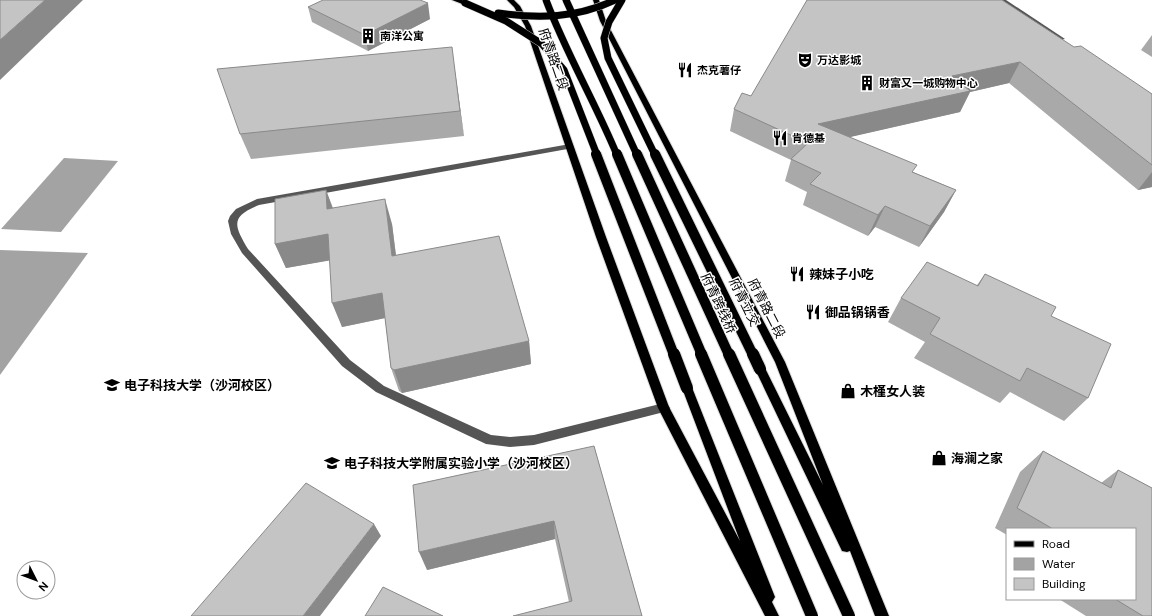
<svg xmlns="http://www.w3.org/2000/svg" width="1152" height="616" viewBox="0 0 1152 616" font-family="'DM Sans','Noto Sans SC',sans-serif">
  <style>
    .water { fill: #a3a3a3 }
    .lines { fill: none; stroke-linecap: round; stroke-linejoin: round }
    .major-casing { stroke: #dbdbdb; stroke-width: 2 }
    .minor { fill: #555; fill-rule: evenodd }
    .major { fill: #000; fill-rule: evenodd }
    .major-bridge-far2-casing { stroke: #dbdbdb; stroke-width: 8; stroke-linecap: butt }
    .major-bridge-far1-casing { stroke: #dbdbdb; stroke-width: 12; stroke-linecap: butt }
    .major-bridge-casing { stroke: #dbdbdb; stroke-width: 14; stroke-linecap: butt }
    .major-bridge-far2 { stroke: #000; stroke-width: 7 }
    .major-bridge-far1 { stroke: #000; stroke-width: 10 }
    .major-bridge { stroke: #000; stroke-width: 12 }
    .wall { fill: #a9a9a9 }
    .shaded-wall { fill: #898989 }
    .building { fill: #c4c4c4; stroke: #898989 }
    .labels { text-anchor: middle; stroke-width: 3; stroke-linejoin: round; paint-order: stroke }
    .far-poi-label { font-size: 11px; font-weight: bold; fill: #000; stroke: #fff; text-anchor: start }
    .street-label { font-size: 13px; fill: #000; stroke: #fff }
    .poi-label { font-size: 13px; font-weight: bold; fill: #000; stroke: #fff; text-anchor: start }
  </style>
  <rect width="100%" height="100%" fill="#fff"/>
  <g class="water">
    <path d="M64,158L118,161L61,232L1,229Z"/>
    <path d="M0,250L88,253L0,375Z"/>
  </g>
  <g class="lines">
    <g class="major-casing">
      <g id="major">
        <path d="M452,0H462L468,3L465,5Z"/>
        <path d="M507,0H514L520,6L531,26L606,237L669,407L740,541L682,388L683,385L687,383L691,385L775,597L772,602L779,616H765L658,408L596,237L525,26L514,7Z"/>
        <path d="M593,0H599L606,21L785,362L889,616H875L850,551L847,552L842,551L755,369L756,366L760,365L764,366L823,485L775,362L600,21Z"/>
      </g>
    </g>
    <g class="minor">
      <path d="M999,0H1006L1065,39L1060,40Z"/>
      <path d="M570,144H573V148L259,205C230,217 234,225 248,249L350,360L384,386L491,435L510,437L534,435L664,403L668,405L670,408L668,411L534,445L510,447L486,444L376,392L342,366L242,253L231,234L228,221L230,216L236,209L257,199Z"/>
    </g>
    <use href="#major" class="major"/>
    <g class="major-bridge-far2-casing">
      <g id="major-bridge-far2">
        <path d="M546,0C566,53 595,102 617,155"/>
        <path d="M566,0L637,155"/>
        <path d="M622,0L609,22L604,38L608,58L655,155"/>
        <path d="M465,3L506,21L542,44L564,70L597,155"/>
        <path d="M498,13C539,19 577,18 615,0"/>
      </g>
    </g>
    <g class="major-bridge-far1-casing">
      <g id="major-bridge-far1">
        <path d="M596,154L674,355"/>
        <path d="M617,154L702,355"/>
        <path d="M637,154L729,355"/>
        <path d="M655,154L753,355"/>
      </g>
    </g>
    <g class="major-bridge-casing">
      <g id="major-bridge">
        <path d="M674,354L687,388"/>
        <path d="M701,354L812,616"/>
        <path d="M729,354L849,616"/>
        <path d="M753,354L760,369"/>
      </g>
    </g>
    <use href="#major-bridge-far2" class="major-bridge-far2"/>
    <use href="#major-bridge-far1" class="major-bridge-far1"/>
    <use href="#major-bridge" class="major-bridge"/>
  </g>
  <g class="wall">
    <path d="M308,7L430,19L368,51L312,22Z"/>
    <path d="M1152,35V57L1141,50Z"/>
    <path d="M1074,47L1152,94V187L1138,190L1009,83L970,92L960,112L849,137L913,172L956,190L944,212L919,247L875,227L868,236L803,205L807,192L785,181L791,160L730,131L734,109L751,96Z"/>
    <path d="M455,71L464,136L251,159L240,134Z"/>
    <path d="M326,190L333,208L392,224L396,255L529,341L531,364L402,393L399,391L391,368L385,318L342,327L330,260L286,268L275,244Z"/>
    <path d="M985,274L1051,316L1088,398L1064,421L1010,392L1000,403L914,358L925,342L888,322L901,298L977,285Z"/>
    <path d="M594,446L642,616L569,602L555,539L427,570Z"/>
    <path d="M1043,451L1101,483L1118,470L1152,488V616H1086L1059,599H1135V529H1007V535L995,528L1020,472Z"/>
  </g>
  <g class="shaded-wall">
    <path d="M45,0H83L0,80V40Z"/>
    <path d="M428,3L430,19L368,51L365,35Z"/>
    <path d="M452,47L455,71L464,136L460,111Z"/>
    <path d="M1020,62L1009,83L970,92L960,112L811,146L818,124L952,76Z"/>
    <path d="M1152,172V187L1138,190Z"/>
    <path d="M326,190L335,215L327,209Z"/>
    <path d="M956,190L944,212L919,247L930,226Z"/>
    <path d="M385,199L392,224L399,281L392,256Z"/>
    <path d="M885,206L875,227L868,236L878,215Z"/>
    <path d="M328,234L338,259L286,268L275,244Z"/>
    <path d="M382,293L390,317L342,327L332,303Z"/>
    <path d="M529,341L531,364L402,393L394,370Z"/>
    <path d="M554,521L555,539L427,570L419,552Z"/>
    <path d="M374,524L381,536L320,616H303Z"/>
  </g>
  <g class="building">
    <path d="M0,0H45L0,40Z"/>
    <path d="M323,0H420L428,3L365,35L308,7Z"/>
    <path d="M807,0H1002L1074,47L1081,46L1152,94V165L1020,62L952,76L970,91L818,124L917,165L912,172L956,190L930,226L885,206L878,215L810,184L821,173L791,159L808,143L734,109L742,93L751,96Z"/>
    <path d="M452,47L460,111L240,134L217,69Z"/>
    <path d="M326,190L327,209L385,199L392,256L499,236L529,341L394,370L391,368L382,293L332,303L328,234L275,244V199Z"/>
    <path d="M927,262L978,286L985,274L1056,307L1051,316L1111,344L1088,398L1027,368L1020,381L930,334L940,318L901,298Z"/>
    <path d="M594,446L642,616H513L572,601L554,521L419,552L413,485Z"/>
    <path d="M1043,451L1111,488L1118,470L1152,488V616H1143L1115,599H1135V529H1053L1017,508Z"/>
    <path d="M306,483L374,524L303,616H191Z"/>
    <path d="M383,587L443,616H365Z"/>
  </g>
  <defs>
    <g id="building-bare" transform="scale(1.2)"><path d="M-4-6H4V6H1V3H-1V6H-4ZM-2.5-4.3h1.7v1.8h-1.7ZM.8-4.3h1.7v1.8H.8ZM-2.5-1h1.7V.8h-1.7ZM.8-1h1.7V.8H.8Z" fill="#000" stroke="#fff" stroke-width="2.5" paint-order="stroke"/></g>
    <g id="theatre-bare" transform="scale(1.2)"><path d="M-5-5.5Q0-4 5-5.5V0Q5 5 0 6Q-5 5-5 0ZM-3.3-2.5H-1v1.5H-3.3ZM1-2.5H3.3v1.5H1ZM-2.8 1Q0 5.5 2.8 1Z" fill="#000" stroke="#fff" stroke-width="2.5" paint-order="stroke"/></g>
    <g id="restaurant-bare" transform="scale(1.2)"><path d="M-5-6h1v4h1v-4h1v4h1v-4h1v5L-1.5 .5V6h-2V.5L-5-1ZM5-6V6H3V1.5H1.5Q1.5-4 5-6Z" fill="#000" stroke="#fff" stroke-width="2.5" paint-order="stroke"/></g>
    <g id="university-bare" transform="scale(1.2)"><path d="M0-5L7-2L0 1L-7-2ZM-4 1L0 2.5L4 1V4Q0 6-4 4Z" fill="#000" stroke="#fff" stroke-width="2.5" paint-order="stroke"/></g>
    <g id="shop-bare" transform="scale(1.2)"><path d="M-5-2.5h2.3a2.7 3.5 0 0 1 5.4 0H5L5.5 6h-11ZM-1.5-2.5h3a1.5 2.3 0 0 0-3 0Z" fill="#000" stroke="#fff" stroke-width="2.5" paint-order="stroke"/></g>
    <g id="school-bare" transform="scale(1.2)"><path d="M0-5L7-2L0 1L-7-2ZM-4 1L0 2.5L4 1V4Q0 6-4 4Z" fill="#000" stroke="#fff" stroke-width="2.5" paint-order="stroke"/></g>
  </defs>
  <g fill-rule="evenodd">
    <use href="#building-bare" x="368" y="36"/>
    <use href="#theatre-bare" x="805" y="60"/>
    <use href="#restaurant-bare" x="685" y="70"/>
    <use href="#building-bare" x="867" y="83"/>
    <use href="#restaurant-bare" x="780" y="138"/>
    <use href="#restaurant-bare" x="797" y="274"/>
    <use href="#restaurant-bare" x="813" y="312"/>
    <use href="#university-bare" x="112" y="385"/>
    <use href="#shop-bare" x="848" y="391"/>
    <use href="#shop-bare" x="939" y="458"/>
    <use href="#school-bare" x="332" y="463"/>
  </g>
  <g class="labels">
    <g class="far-poi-label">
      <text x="380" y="40">南洋公寓</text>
      <text x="817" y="64">万达影城</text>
      <text x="697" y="74">杰克薯仔</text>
      <text x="879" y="87">财富又一城购物中心</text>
      <text x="792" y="142">肯德基</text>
    </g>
    <g class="street-label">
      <text transform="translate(554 59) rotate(71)" y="5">府青路二段</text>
      <text transform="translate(745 302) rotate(64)" y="5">府青立交</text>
      <text transform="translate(719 303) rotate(65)" y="5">府青跨线桥</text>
      <text transform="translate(767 308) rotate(63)" y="5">府青路二段</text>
    </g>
    <g class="poi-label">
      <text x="809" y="279">辣妹子小吃</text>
      <text x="825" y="317">御品锅锅香</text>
      <text x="124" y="390">电子科技大学（沙河校区）</text>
      <text x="860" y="396">木槿女人装</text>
      <text x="951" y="463">海澜之家</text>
      <text x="344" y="468">电子科技大学附属实验小学（沙河校区）</text>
    </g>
  </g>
  <rect x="1006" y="528" width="130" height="72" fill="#ffffff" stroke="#999999"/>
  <rect x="1014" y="541" width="20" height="6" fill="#000000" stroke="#999999"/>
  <text x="1042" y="548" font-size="12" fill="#000000">Road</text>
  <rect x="1014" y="558" width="20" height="12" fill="#a3a3a3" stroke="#999999"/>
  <text x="1042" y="568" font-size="12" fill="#000000">Water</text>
  <rect x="1014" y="578" width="20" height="12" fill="#c4c4c4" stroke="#999999"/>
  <text x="1042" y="588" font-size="12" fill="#000000">Building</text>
  <g transform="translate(36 580) rotate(132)"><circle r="19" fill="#ffffff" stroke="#999999"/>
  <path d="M0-3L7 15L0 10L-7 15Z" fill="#000000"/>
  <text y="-6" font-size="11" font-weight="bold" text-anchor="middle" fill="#000000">N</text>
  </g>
</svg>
